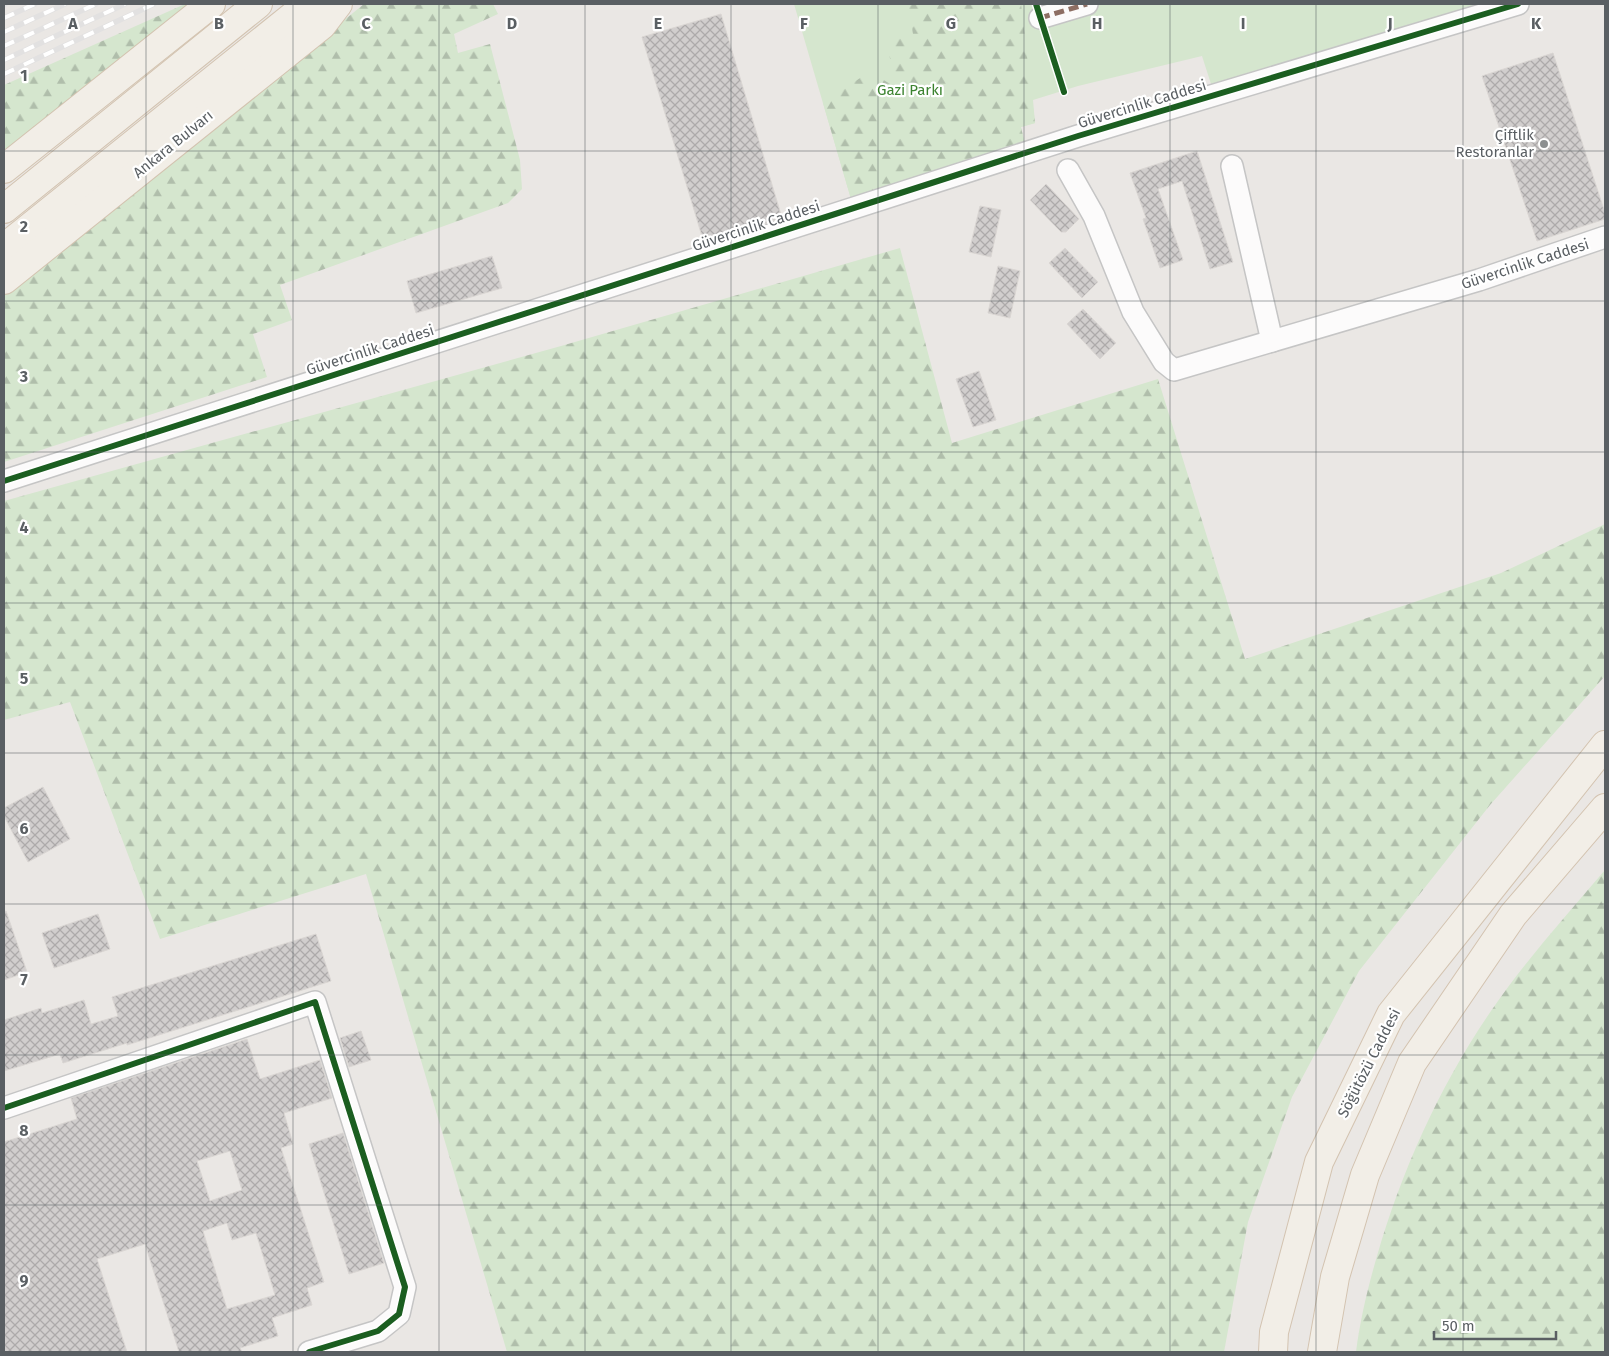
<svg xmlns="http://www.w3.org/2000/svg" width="1609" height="1356" viewBox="0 0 1609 1356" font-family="'Fira Sans',sans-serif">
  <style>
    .green { fill: #d5e6ce }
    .forest { fill: url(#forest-firs) }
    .building { fill: url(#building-cross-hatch); stroke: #dad6d3; fill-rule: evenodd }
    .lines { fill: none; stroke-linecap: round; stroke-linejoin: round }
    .minor-casing { stroke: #c5c5c5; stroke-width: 24 }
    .major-casing { stroke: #d3c3b0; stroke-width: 30 }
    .minor { stroke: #fcfbfb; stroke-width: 21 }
    .major { stroke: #f2eee7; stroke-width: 28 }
    .rail-casing { stroke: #e2e1e1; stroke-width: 5.5 }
    .rail { stroke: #fff; stroke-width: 4; stroke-dasharray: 11; stroke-linecap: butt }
    .quiet { stroke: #8d6e63; stroke-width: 5; stroke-dasharray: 10 5; stroke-linecap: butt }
    .cycleway-casing { stroke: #fff; stroke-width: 9 }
    .cycleway { stroke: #1b5e20; stroke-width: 6 }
    .grid { fill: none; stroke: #5a5f63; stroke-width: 1; stroke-opacity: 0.55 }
    .poi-dot { fill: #8c8f90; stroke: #fff; stroke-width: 2 }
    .labels { text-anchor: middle; stroke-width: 4.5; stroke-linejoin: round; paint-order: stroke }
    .park-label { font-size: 15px; fill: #3c8330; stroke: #fff }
    .street-label { font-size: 15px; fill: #5a5f63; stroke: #fff }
    .poi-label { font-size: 15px; fill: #5a5f63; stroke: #fff; text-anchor: end }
    .grid-label { font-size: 16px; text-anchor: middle; font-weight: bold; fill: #5a5f63; stroke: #fff; stroke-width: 4.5; stroke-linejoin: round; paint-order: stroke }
  </style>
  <defs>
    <pattern id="forest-firs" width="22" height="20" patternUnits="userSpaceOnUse" patternTransform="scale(1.25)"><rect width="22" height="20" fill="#d5e6ce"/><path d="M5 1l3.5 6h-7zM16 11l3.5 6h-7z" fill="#b0beab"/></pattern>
    <pattern id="building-cross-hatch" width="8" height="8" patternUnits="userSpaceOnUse" patternTransform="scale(1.25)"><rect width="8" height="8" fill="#d1cecd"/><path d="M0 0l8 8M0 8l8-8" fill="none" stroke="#adaaaa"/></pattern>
  </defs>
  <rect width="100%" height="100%" fill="#eae7e4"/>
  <path class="green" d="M794,4H1480L1211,84L1202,56L1078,86L1033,100L1035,123L1021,127L1025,145L851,199Z"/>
  <g class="forest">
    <path d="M185,4H189L4,162V85Z"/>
    <path d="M364,4H493L498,14L454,34L458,53L490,44L520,160L522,189L508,203L280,285L292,320L253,334L267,377L4,462V292L222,119Z"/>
    <path d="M908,4H1021L1035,123L1021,127L1025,145L851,199L823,103L863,76L882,79L895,87L886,36L914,40Z"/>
    <path d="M900,248L952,443L1158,379L1245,659L1501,573L1605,524V676L1490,805L1359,971L1292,1097L1248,1222L1224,1352H507L366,874L160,939L70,702L4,720V501L561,346Z"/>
    <path d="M1605,870V1352H1356C1360,1320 1368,1287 1377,1256C1402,1170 1440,1085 1491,1011C1525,961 1566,916 1605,870Z"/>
  </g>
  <g class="building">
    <path d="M721,14L782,218L704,243L642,37Z"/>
    <path d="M1553,53L1605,213V219L1537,241L1482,76Z"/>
    <path d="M1197,151L1233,262L1210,269L1182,181L1158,189L1183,260L1160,268L1143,219L1146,218L1130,173Z"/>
    <path d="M1046,184L1079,219L1066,232H1061L1030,200Z"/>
    <path d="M980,206L1001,210L991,257L969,252Z"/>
    <path d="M1065,248L1098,282L1082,298L1049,263Z"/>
    <path d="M492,256L502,288L416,313L407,281Z"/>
    <path d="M998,266L1020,271L1010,318L988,313Z"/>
    <path d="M1083,309L1116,343L1100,359L1067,324Z"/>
    <path d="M979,371L996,420L973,427L956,379Z"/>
    <path d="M43,787L70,839L28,862L4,816V808Z"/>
    <path d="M6,911L27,972L4,980V912Z"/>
    <path d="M98,914L110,949L54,968L42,933Z"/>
    <path d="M316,934L331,981L127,1045V1043L63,1063L60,1054L4,1071V1020L41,1008L42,1013L84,1000L91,1024L118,1016L112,997Z"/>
    <path d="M361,1031L371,1060L349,1067L340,1038Z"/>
    <path d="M247,1039L260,1079L320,1060L332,1098L284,1113L293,1144L281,1148L324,1282L307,1288L312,1305L272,1318L278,1336L240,1348L242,1352H179L145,1244L97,1259L127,1352H4V1142L77,1119L71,1098ZM230,1151L242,1190L210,1201L197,1161ZM227,1223L232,1240L256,1233L275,1295L227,1309L203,1231Z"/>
    <path d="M343,1133L384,1263L349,1274L309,1144Z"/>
  </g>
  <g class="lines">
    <g class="minor-casing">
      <g id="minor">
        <path d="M1040,18L1087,4"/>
        <path d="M1232,166L1272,341"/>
        <path d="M1068,170L1094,216L1133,312L1164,362L1174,370L1479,280L1605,237"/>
        <path d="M4,481L1078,136L1518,4"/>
        <path d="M4,1108L315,1002L405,1287L399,1314L378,1331L309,1352"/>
      </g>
    </g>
    <g class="major-casing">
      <g id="major">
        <path d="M4,169L211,4"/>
        <path d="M4,209L258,4"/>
        <path d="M4,248L308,4"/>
        <path d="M4,280L322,25L338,4"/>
        <path d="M1273,1352L1274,1332L1319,1162L1391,1014L1605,745"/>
        <path d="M1322,1352L1335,1277L1365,1175L1412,1063L1513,915L1605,808"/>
      </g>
    </g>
    <use href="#minor" class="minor"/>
    <use href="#major" class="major"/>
    <g class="rail-casing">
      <g id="rail">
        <path d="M4,4H5"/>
        <path d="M4,18L35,4"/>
        <path d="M4,32L65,4"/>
        <path d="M4,46L96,4"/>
        <path d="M4,60L125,4"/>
        <path d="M4,74L154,4"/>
      </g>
    </g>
    <use href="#rail" class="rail"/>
    <path class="quiet" d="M1040,18L1087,4"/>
    <g class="cycleway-casing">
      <g id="cycleway">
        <path d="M1036,4L1064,92"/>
        <path d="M4,481L1078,136L1518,4"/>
        <path d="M4,1108L315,1002L405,1287L399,1314L378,1331L309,1352"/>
      </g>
    </g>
    <use href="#cycleway" class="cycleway"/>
  </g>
  <path class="grid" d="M146,4V1352M293,4V1352M439,4V1352M585,4V1352M731,4V1352M878,4V1352M1024,4V1352M1170,4V1352M1316,4V1352M1463,4V1352M4,151H1605M4,301H1605M4,452H1605M4,603H1605M4,753H1605M4,904H1605M4,1055H1605M4,1205H1605"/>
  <circle class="poi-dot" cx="1544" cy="144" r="5"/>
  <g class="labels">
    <g class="park-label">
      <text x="910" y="95">Gazi Parkı</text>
    </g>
    <g class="street-label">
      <text transform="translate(1142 104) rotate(-17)" y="5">Güvercinlik Caddesi</text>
      <text transform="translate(173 144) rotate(-39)" y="5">Ankara Bulvarı</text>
      <text transform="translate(756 226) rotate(-18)" y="5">Güvercinlik Caddesi</text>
      <text transform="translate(1525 264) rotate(-18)" y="5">Güvercinlik Caddesi</text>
      <text transform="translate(370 350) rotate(-18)" y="5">Güvercinlik Caddesi</text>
      <text transform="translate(1369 1063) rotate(-63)" y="5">Söğütözü Caddesi</text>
    </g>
    <g class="poi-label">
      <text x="1534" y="140">Çiftlik<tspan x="1534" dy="17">Restoranlar</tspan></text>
    </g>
  </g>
  <g class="grid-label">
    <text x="73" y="29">A</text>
    <text x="219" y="29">B</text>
    <text x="366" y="29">C</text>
    <text x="512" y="29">D</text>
    <text x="658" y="29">E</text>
    <text x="804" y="29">F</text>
    <text x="951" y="29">G</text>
    <text x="1097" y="29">H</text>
    <text x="1243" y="29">I</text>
    <text x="1390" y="29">J</text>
    <text x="1536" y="29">K</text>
    <text x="24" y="81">1</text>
    <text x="24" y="232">2</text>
    <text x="24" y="382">3</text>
    <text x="24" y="533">4</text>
    <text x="24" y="684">5</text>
    <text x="24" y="834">6</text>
    <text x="24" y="985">7</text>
    <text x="24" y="1136">8</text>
    <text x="24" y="1286">9</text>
  </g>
  <rect width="1609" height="1356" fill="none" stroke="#5a5f63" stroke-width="10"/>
  <path d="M1434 1331v8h122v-8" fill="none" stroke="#5a5f63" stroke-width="2.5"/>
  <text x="1442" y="1331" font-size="15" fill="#5a5f63" stroke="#ffffff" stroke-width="4" paint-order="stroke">50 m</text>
</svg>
